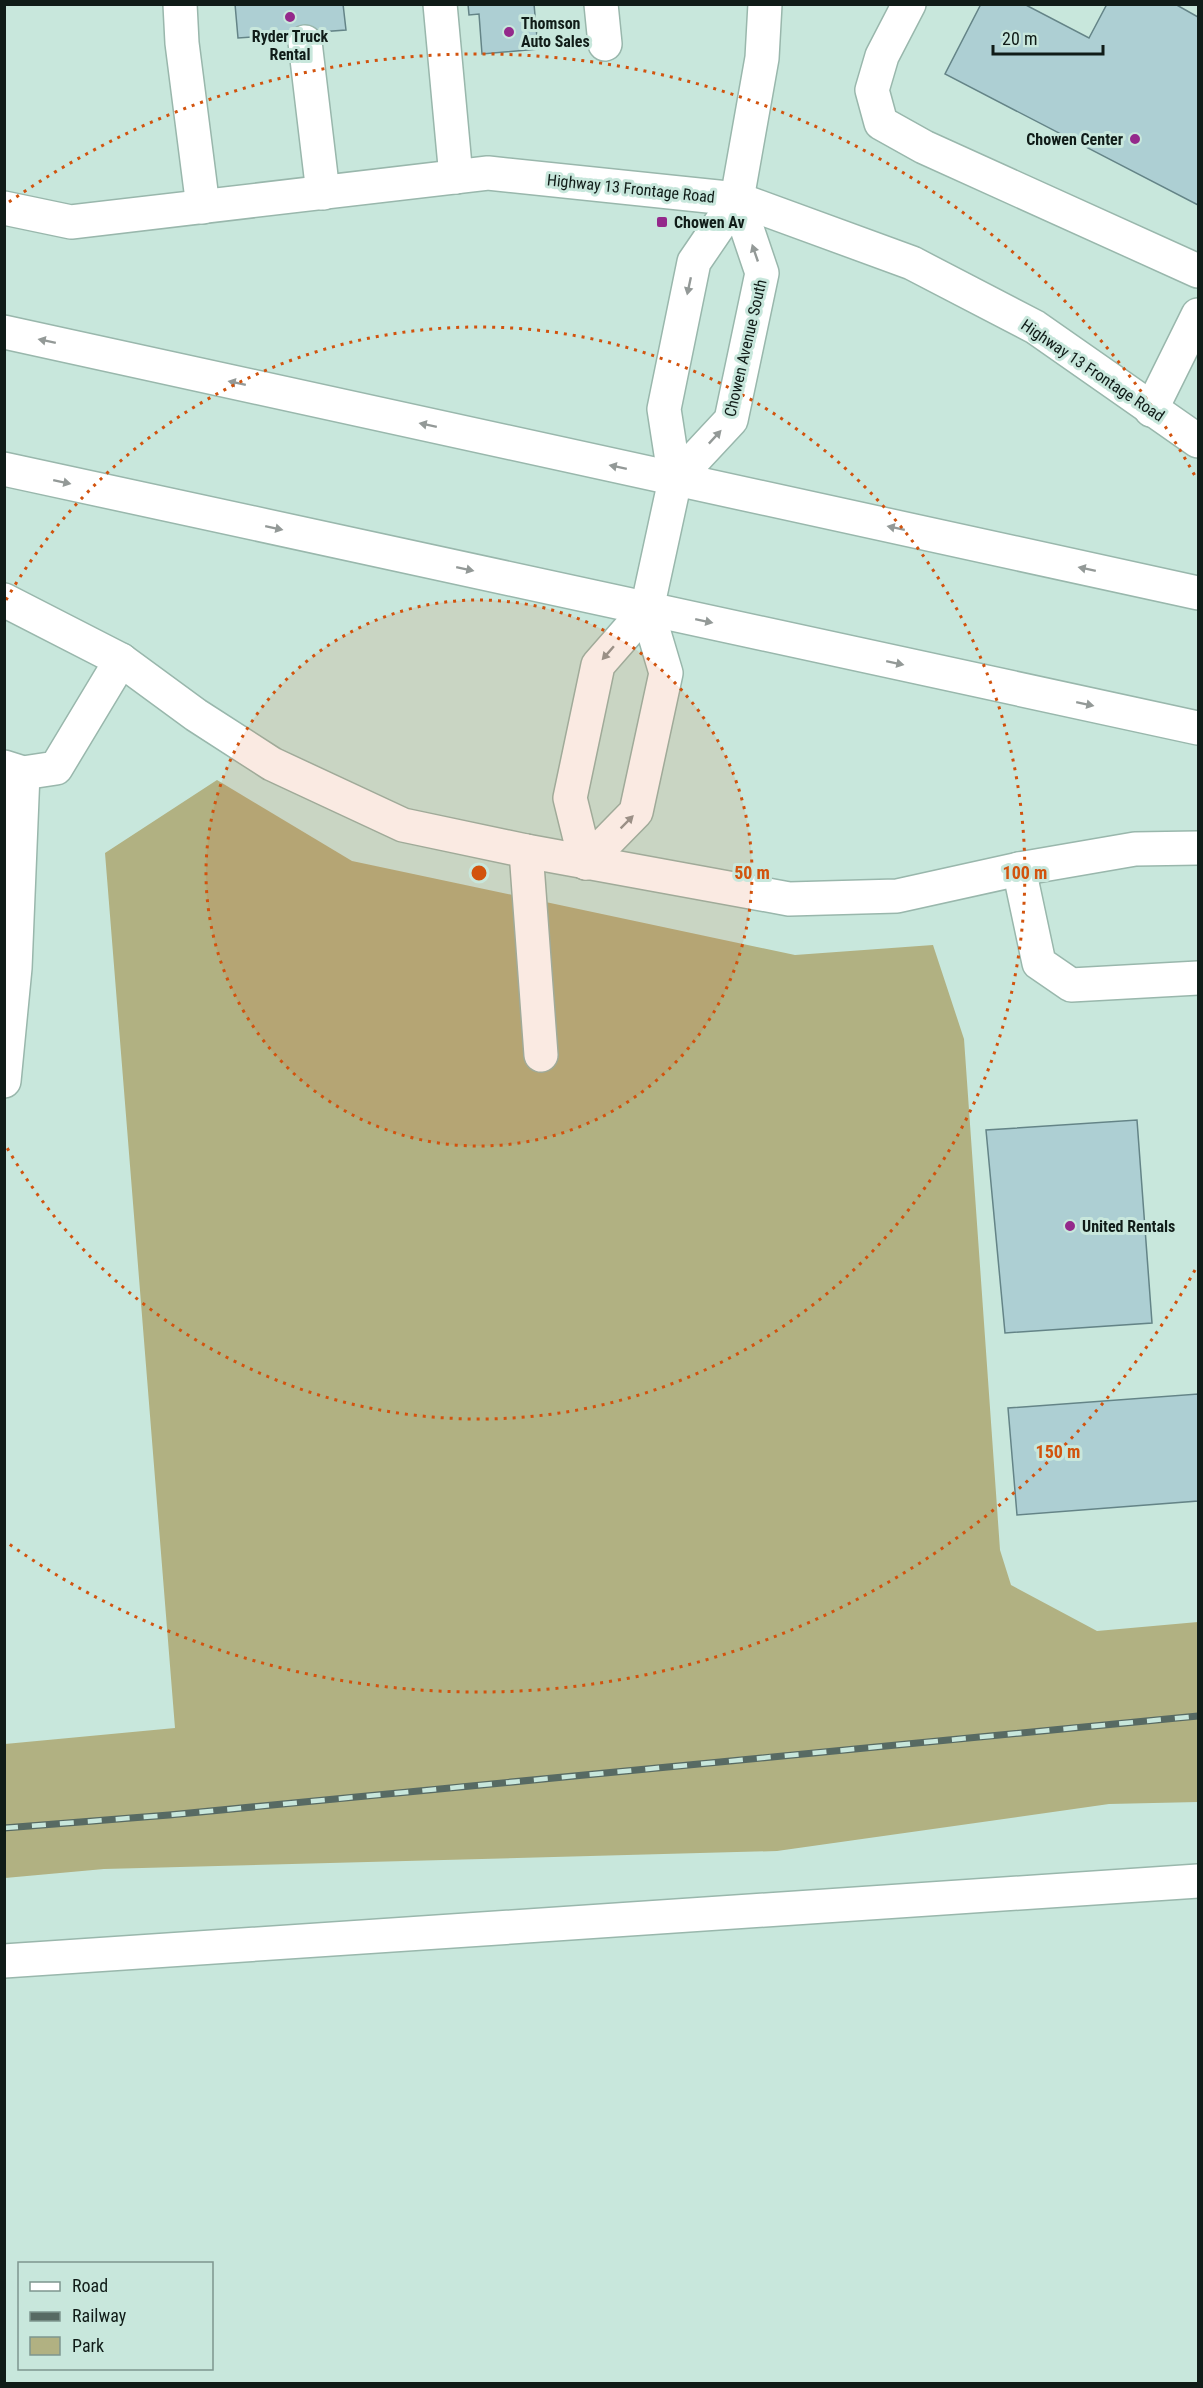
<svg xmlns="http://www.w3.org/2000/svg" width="1203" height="2388" viewBox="0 0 1203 2388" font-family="'Roboto Condensed',sans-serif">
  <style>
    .green { fill: #b1b182 }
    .building { fill: #adcfd3; stroke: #648487; stroke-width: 1.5 }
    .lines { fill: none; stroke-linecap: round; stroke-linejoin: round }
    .minor-casing { stroke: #99b7ac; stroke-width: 36 }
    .highway-casing { stroke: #99b7ac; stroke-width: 36 }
    .minor { stroke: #fff; stroke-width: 33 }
    .highway { stroke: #fff; stroke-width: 33 }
    .rail-casing { stroke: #576a63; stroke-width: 7 }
    .rail { stroke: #c8e7dc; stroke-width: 4.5; stroke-dasharray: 14; stroke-linecap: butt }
    .oneway { fill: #939997 }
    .ring { fill: none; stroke: #d2530d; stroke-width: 3; stroke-dasharray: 3 6 }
    .poi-dot { fill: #94298b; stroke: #c8e7dc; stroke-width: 2 }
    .labels { text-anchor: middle; stroke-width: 6; stroke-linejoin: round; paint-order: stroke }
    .poi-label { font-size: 16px; font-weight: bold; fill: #101c18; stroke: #c8e7dc; text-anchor: start }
    .street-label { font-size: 16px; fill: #101c18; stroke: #c8e7dc }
    .centre { fill: #d2530d; stroke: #c8e7dc; stroke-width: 3 }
    .ring-label { font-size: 18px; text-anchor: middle; font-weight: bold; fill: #d2530d; stroke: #c8e7dc; stroke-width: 6; stroke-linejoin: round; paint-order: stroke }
  </style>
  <rect width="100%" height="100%" fill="#c8e7dc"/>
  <path class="green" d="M217,780L352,861L795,955L933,945L964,1039L1000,1550L1011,1585L1097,1631L1198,1622V1802L1109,1804L777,1851L104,1869L5,1878V1744L175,1728L105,853Z"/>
  <g class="building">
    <path d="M235,4H343L346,30L238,38Z"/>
    <path d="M468,4H534L538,49L482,54L479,14L469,15Z"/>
    <path d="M981,4H1024L1089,38L1107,4H1175L1198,17V205L945,74Z"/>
    <path d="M1137,1120L1152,1323L1005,1333L986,1130Z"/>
    <path d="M1198,1394V1501L1017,1515L1008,1408Z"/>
  </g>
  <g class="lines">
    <g class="minor-casing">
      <g id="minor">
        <path d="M180,4L182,43L203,207"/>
        <path d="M440,4L456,177"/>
        <path d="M601,4L605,44"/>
        <path d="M909,4L882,56L872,90L881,123L924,147L1198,271"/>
        <path d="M305,42L323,193"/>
        <path d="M4,208L71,222L488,173L737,199L912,263L1035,327L1198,441"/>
        <path d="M1151,410L1198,315"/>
        <path d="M675,480L731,420L762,273L737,199"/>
        <path d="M4,600L121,660L196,715L272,764L403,825L526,851L789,899L897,896L1019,869L1135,849L1198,848"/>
        <path d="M4,767L23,773L56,768L121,660"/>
        <path d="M526,851L541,1055"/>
        <path d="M586,863L570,798L598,665L647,609L675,480L664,409L694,262L737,199L762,58L765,4"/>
        <path d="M586,863L636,812L666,673L647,609"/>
        <path d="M1019,869L1039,963L1071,985L1198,978"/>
        <path d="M4,1081L15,968L23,773"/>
        <path d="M4,1961L1198,1881"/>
      </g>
    </g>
    <g class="highway-casing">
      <g id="highway">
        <path d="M4,332L1198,593"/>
        <path d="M4,469L1198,728"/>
      </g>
    </g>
    <use href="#minor" class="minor"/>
    <use href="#highway" class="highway"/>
    <g class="rail-casing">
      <path id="rail" d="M4,1828L169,1815L1198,1716"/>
    </g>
    <use href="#rail" class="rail"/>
  </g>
  <defs><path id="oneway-solid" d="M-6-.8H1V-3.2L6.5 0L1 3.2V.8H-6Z" transform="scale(1.5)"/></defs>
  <g class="oneway">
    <use href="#oneway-solid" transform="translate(755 253) rotate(-109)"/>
    <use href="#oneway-solid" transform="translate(689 286) rotate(102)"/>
    <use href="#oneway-solid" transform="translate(47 341) rotate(-168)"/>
    <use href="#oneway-solid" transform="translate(237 383) rotate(-168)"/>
    <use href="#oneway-solid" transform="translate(428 425) rotate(-168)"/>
    <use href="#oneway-solid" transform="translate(715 437) rotate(-47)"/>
    <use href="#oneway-solid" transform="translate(618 467) rotate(-168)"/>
    <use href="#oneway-solid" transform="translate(62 482) rotate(12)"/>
    <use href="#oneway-solid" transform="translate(274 528) rotate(12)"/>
    <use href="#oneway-solid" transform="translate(896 528) rotate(-168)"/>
    <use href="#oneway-solid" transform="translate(465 569) rotate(12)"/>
    <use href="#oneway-solid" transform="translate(1087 569) rotate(-168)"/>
    <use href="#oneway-solid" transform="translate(704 621) rotate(12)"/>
    <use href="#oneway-solid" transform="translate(608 653) rotate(131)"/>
    <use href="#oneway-solid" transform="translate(895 663) rotate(12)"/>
    <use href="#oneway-solid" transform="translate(1085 704) rotate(12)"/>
    <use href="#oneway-solid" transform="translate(627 822) rotate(-45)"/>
  </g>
  <circle cx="479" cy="873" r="273" fill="#d2530d" fill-opacity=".12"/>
  <g class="ring">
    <circle cx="479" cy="873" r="273"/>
    <path d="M6 600A546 546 0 1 1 6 1146"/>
    <path d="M1195 1270A819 819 0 0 1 9 1544M9 202A819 819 0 0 1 1195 476"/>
  </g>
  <g class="poi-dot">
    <circle cx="290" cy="17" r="6"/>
    <circle cx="509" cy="32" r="6"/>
    <circle cx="1135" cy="139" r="6"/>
    <rect x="656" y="216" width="12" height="12" rx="3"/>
    <circle cx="1070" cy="1226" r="6"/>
  </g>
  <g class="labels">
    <g class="poi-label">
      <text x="521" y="29">Thomson<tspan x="521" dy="18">Auto Sales</tspan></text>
      <text x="290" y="42" text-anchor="middle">Ryder Truck<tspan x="290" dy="18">Rental</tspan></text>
      <text x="1123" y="145" text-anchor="end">Chowen Center</text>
      <text x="674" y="228">Chowen Av</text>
      <text x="1082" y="1232">United Rentals</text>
    </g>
    <g class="street-label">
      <text transform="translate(631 188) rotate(6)" y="6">Highway 13 Frontage Road</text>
      <text transform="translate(745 348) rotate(-77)" y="6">Chowen Avenue South</text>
      <text transform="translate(1093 370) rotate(34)" y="6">Highway 13 Frontage Road</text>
    </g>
  </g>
  <circle cx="479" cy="873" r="9" class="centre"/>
  <g class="ring-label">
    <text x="752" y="879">50 m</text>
    <text x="1025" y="879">100 m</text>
    <text x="1058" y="1458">150 m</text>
  </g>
  <rect width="1203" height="2388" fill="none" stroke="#101c18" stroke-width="12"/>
  <rect x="18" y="2262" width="195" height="108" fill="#c8e7dc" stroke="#7e968e" stroke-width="1.5"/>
  <rect x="30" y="2282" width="30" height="9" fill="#ffffff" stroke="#7e968e" stroke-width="1.5"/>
  <text x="72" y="2292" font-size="18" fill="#101c18">Road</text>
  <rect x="30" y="2312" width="30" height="9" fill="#576a63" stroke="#7e968e" stroke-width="1.5"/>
  <text x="72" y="2322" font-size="18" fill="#101c18">Railway</text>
  <rect x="30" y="2337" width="30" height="18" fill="#b1b182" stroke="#7e968e" stroke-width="1.5"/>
  <text x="72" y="2352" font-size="18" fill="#101c18">Park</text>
  <path d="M993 45v9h110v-9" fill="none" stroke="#101c18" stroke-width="3"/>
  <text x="1002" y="45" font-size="18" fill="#101c18" stroke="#c8e7dc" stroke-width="4.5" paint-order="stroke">20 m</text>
</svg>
